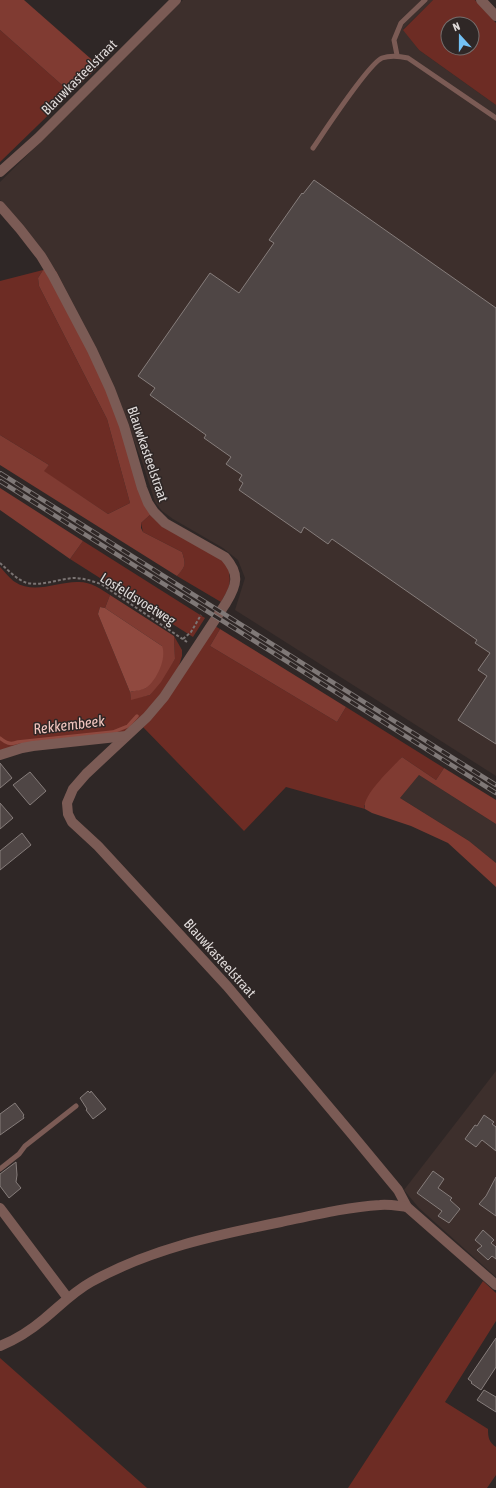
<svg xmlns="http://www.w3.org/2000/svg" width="496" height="1488" viewBox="0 0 496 1488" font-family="'Asap Condensed',sans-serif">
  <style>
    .built { fill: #3d2f2c }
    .green { fill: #6d2c24; fill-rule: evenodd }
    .forest { fill: #803b32 }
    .water { fill: #90493f }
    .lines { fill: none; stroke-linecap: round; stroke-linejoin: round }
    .stream { stroke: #90493f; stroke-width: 3.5 }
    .building { fill: #4f4645; stroke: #867d7b }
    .path { stroke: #7b7473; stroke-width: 2; stroke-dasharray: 3 2; stroke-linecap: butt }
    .lane { stroke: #7b5b55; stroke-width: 5 }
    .street { stroke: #7b5b55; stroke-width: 10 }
    .rail-casing { stroke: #7f7877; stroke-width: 4.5 }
    .rail { stroke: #2f2726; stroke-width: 3; stroke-dasharray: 9; stroke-linecap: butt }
    .labels { text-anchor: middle; stroke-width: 3; stroke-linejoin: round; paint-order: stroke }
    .street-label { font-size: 14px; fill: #dfdad9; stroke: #2f2726 }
    .water-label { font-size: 15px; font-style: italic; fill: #f1c5be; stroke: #2f2726 }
  </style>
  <rect width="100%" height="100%" fill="#2f2726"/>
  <g class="built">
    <path d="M183,0H433L403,29L419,50L496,105V776L235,610L245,578L238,560L223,548L173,519L162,511L155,502L143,464L114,389L56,271L22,226L0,200V182Z"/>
    <path d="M419,775L496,824V863L469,841L400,798Z"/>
    <path d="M496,1071V1277L419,1208L404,1190Z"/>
  </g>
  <g class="green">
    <path d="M433,0H475L496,23V105L419,50L403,30ZM448,24H472V48H448Z"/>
    <path d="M0,30L71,93L0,162Z"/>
    <path d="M43,270L38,278L39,286L107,419L130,503L108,514L43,471L49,465L0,435V281Z"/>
    <path d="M152,513L205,548L228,565C231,585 231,585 221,602L177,576C186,566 186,564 182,552L143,532L141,523Z"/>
    <path d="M83,541L205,618L193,637L70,559Z"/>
    <path d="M0,567C5,572 10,579 15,582C35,595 58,581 79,582C91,582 101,589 110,595L105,608L100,607L98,614L130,692L131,699L150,695L175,659L174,636L182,650V656L178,669L155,704L127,732L0,750Z"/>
    <path d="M215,626L220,629L210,646L337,722L346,707L444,768L436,780L402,757L364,806L365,809L286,787L244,831L142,726Z"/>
    <path d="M483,1281L496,1293V1321L445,1402L488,1429C488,1438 489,1442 496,1447V1475L487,1488H348Z"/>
    <path d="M0,1358L147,1488H0Z"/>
  </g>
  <g class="forest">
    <path d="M0,0H24L99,66L71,93L0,30Z"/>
    <path d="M43,270L56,271L114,389L152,513L141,523V528L143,532L182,552C186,564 186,566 177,576L0,465V435L49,465L44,471L108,514L130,503L107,419L39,286L38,278Z"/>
    <path d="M0,488L83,541L70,559L0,510Z"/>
    <path d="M110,595L174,636L175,659L161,682L150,695L131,700L130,692L146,688L162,646L105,608Z"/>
    <path d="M220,629L346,707L337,722L210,646Z"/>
    <path d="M402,757L436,780L444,768L496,800V824L419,775L400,798L469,841L496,863V887L448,843L411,826L372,813L365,809C361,796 393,767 402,757Z"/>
  </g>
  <path class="water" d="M100,607L105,608L162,646C167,658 157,680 146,688C142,690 135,691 130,692L98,614Z"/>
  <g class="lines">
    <path class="stream" d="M0,738C6,743 10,745 18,742L113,732L128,726L137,716"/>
  </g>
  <g class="building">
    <path d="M314,180L496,308V744L458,720L487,676L478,670L490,653L475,643L477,640L332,539L328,544L304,527L301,533L239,490L243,483L239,480L242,475L226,464L231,457L204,438L206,435L150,395L155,388L138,376L210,273L239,293L274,243L269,240L302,193L303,194Z"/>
    <path d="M0,763L12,778L0,788Z"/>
    <path d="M30,772L46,791L30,805L13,785Z"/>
    <path d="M0,803L13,818L0,829Z"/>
    <path d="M22,833L31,845L0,870V851Z"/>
    <path d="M88,1091L90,1093L91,1091L106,1109L93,1119L86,1110L87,1109L80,1098Z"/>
    <path d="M15,1103L24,1115L23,1116L24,1118L0,1135V1114Z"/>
    <path d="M484,1115L494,1122L492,1124L496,1127V1151L482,1140L476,1147L465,1139L475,1125L477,1126Z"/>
    <path d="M16,1162L17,1175L16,1182L21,1188L9,1198L0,1186V1174Z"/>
    <path d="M433,1171L444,1179L438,1188L452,1198L450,1200L460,1209L449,1223L438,1216L442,1211L417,1193Z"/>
    <path d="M496,1177V1216L479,1204L486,1196Z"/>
    <path d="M483,1230L494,1240L491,1243L496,1247V1259L492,1256L488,1260L477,1250L482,1246L475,1240Z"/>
    <path d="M496,1338V1367L481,1390L471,1383L472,1382L468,1379Z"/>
    <path d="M484,1390L496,1397V1412L477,1400Z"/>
  </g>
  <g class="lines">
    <g class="path">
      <path d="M0,563C8,570 17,580 27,583C43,586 58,579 74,578C83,578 92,581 101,584L187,642"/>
      <path d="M183,639L191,632L201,615"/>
    </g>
    <g class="lane">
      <path d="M397,55L394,40L401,23L425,0"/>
      <path d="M313,148C324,132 368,64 382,58C391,55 399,56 408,58L496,118"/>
      <path d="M0,1169L19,1154L25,1146L76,1106"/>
    </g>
    <g class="street">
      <path d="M481,0L496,16"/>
      <path d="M0,172L38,138L176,0"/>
      <path d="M0,206L20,229L41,256L53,276L92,350L110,389L124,426L142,488L148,503L154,512L165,523L225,557C240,574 237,585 226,603L164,697L147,717L86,774L73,789L67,803L68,814L72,822L98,846L227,986L350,1132L398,1190L407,1207L496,1285"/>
      <path d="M0,755L22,748L33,746L126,736"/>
      <path d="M0,1208L67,1297"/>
      <path d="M0,1346C15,1340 31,1330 44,1319C60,1306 73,1292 91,1282C150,1249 216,1235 281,1222C314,1215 347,1207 380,1205C389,1204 398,1206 407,1207"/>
    </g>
    <g class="rail-casing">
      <g id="rail">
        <path d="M0,473L496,785"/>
        <path d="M0,481L496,793"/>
      </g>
    </g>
    <use href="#rail" class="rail"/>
  </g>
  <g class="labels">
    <g class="street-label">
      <text transform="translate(79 77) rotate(-45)" y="5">Blauwkasteelstraat</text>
      <text transform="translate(148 454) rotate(71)" y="5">Blauwkasteelstraat</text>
      <text transform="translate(138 599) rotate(32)" y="5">Losfeldsvoetweg</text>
      <text transform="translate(220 958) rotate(48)" y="5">Blauwkasteelstraat</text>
    </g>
    <g class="water-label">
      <text transform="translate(69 725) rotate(-7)" y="5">Rekkembeek</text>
    </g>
  </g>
  <g transform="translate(460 36) rotate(339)"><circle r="19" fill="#2f2726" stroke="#756f6e"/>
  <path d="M0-3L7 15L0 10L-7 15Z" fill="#73c1f5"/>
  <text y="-6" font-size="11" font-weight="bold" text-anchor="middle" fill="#dfdad9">N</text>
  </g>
</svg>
